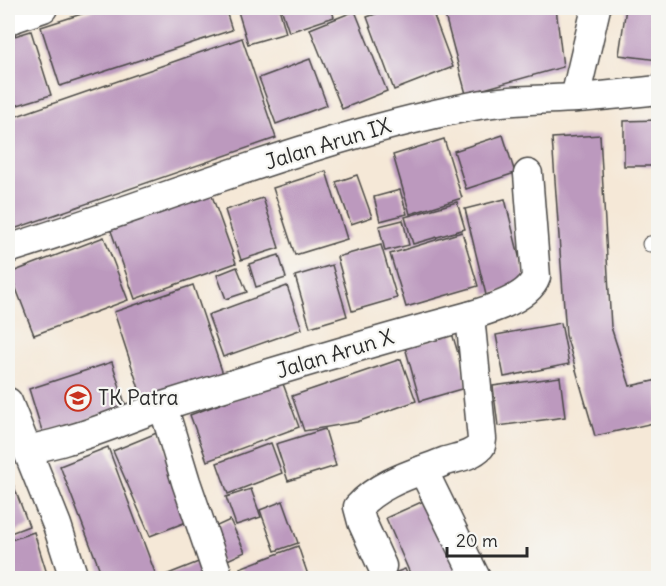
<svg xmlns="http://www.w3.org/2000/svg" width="666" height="586" viewBox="0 0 666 586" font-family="Delius,sans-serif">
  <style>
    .building { fill: #bc99be }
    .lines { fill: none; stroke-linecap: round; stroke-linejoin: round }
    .lane-casing { stroke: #494745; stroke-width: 17 }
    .street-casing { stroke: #494745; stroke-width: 31 }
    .lane { stroke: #fff; stroke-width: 15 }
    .street { stroke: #fff; stroke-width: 28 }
    .labels { text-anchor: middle; stroke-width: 4.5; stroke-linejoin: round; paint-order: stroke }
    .street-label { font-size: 21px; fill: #2b2b2b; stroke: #f6f6f2 }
    .poi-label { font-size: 21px; fill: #2b2b2b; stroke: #f6f6f2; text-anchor: start }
  </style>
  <rect width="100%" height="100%" fill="#f6f6f2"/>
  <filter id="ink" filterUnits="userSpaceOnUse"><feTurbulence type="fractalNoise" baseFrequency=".0167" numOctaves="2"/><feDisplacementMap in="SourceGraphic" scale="12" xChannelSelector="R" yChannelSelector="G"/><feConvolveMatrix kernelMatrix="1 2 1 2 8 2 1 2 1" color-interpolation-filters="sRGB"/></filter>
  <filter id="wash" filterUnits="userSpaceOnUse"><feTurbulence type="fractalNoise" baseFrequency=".008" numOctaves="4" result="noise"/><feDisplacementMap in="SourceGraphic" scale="24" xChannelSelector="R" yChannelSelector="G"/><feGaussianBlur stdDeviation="1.35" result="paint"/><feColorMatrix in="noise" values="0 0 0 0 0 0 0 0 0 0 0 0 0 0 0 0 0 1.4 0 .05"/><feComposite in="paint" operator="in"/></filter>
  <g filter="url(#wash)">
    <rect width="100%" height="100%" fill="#f5e8d7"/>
    <g id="blocks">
      <g class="building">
        <path d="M100,8H225L232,30L60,86L41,27Z"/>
        <path d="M237,8H279L286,33L248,44Z"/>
        <path d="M281,8H331L334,17L289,32Z"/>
        <path d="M392,8H431L453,67L394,90L367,17Z"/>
        <path d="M443,8H556L563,67L466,94Z"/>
        <path d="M626,8H658V60L619,55Z"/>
        <path d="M355,11L387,91L342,109L310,29Z"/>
        <path d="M31,31L51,95L8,108V38Z"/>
        <path d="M242,38L276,138L8,231V119Z"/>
        <path d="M310,59L327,105L276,124L259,78Z"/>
        <path d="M658,120V166H624V121Z"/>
        <path d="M503,135L515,173L466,189L454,151Z"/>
        <path d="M600,135L611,327L630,386L658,380V422L595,436L566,335L552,138Z"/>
        <path d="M444,139L462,198L410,214L393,155Z"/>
        <path d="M326,171L347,239L295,255L273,188Z"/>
        <path d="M357,175L372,217L351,224L336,182Z"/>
        <path d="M400,190L407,214L380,221L374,197Z"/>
        <path d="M211,193L236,263L135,299L110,228Z"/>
        <path d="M263,198L279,248L241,260L225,210Z"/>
        <path d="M505,199L526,285L486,295L465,209Z"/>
        <path d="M457,202L465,229L413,244L405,217Z"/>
        <path d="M403,220L409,245L385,251L379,226Z"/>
        <path d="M462,232L478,286L406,307L390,254Z"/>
        <path d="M104,237L128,300L34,335L10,273Z"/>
        <path d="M381,245L397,298L352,311L337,257Z"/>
        <path d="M279,255L286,278L256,287L249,264Z"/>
        <path d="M332,265L347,316L310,327L295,276Z"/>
        <path d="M237,267L247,292L226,299L217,275Z"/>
        <path d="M193,285L224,377L144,404L114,312Z"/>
        <path d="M287,286L302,329L223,357L208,315Z"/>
        <path d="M561,323L569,364L504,377L496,335Z"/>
        <path d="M452,333L468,387L420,401L405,347Z"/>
        <path d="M401,359L416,401L357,422L304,431L292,396Z"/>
        <path d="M112,362L126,407L43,434L29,389Z"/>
        <path d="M560,377L565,417L498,426L493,386Z"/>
        <path d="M282,381L299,427L207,461L190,415Z"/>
        <path d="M325,429L336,466L288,481L276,444Z"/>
        <path d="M159,432L194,519L150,536L113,451Z"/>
        <path d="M271,443L282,473L228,494L217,463Z"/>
        <path d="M108,447L157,578H103L60,466Z"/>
        <path d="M8,471L29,526L8,534Z"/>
        <path d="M251,489L261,517L236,525L226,497Z"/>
        <path d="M428,499L464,578H412L386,518Z"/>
        <path d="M283,501L298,543L275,551L260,510Z"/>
        <path d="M230,520L245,552L221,563L206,531Z"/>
        <path d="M34,532L48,577L43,578H8V541Z"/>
        <path d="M298,546L309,578H244L240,568Z"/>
        <path d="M201,561L208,578H158Z"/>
        <path d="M405,569L409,578H381Z"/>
      </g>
    </g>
  </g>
  <g filter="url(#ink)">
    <use href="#blocks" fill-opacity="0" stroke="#494745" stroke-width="1.5"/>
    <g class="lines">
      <g class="lane-casing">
        <path id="lane" d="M650,244L658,243"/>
      </g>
      <g class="street-casing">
        <g id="street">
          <path d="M8,20L43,8"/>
          <path d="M575,98L596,8"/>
          <path d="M8,249C162,201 313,137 473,106C507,99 542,100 577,98C604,96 631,93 658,90"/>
          <path d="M8,402L57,525L74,578"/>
          <path d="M163,406L186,482L219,578"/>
          <path d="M27,450C40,447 54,444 67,440C101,431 133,416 166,405C262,375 358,346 454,320C477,314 528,301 536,277L528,174"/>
          <path d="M423,470L476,578"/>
          <path d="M382,566L362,522L358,507C380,482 416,473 446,461C459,457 471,456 481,446L482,439L470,316"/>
        </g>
      </g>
      <use href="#lane" class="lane"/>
      <use href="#street" class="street"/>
    </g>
  </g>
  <defs>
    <g id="school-ring" transform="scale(1.35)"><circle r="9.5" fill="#f6f6f2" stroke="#c8321e" stroke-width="1.5"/><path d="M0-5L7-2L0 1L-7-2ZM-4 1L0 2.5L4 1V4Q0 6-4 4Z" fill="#c8321e"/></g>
  </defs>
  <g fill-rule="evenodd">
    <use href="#school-ring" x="78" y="398"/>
  </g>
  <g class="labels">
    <g class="street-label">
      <text transform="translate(328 144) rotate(-17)" y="7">Jalan Arun IX</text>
      <text transform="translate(335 354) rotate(-17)" y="7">Jalan Arun X</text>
    </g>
    <g class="poi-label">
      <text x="98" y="405">TK Patra</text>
    </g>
  </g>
  <rect width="666" height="586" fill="none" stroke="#f6f6f2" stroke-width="30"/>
  <path d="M447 547v9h80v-9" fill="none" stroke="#2b2b2b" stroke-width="3"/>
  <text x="456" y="547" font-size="18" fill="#2b2b2b" stroke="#f6f6f2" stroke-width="4.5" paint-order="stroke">20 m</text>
</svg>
